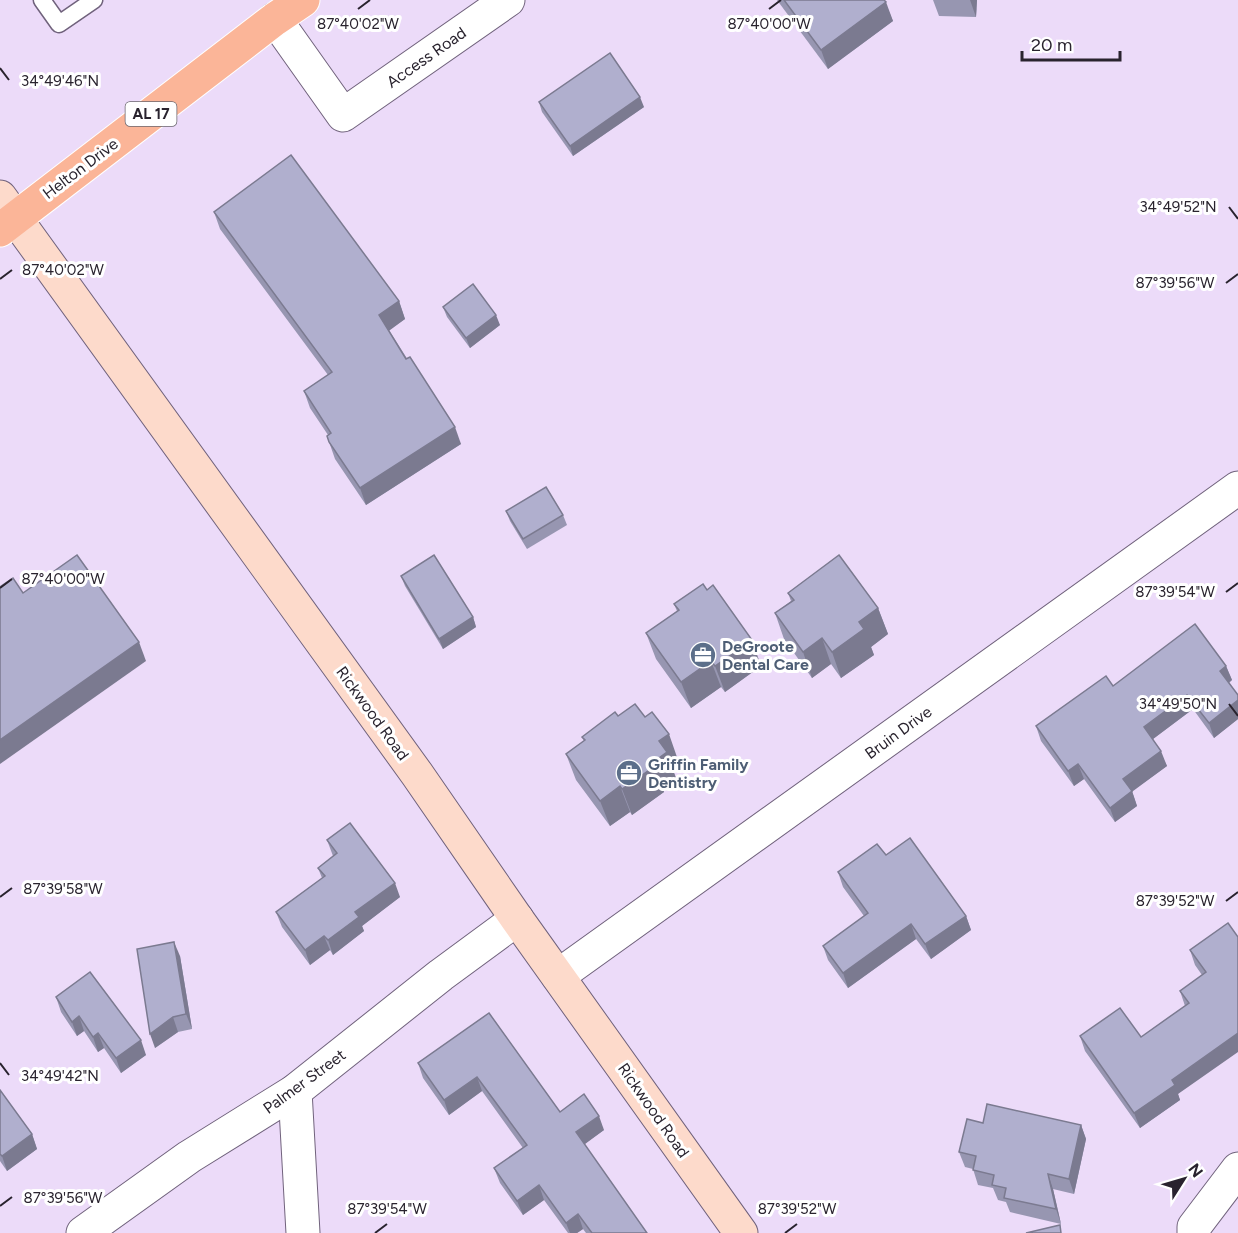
<svg xmlns="http://www.w3.org/2000/svg" width="1238" height="1233" viewBox="0 0 1238 1233" font-family="Figtree,sans-serif">
  <style>
    .lines { fill: none; stroke-linecap: round; stroke-linejoin: round }
    .service-casing { stroke: #70627c; stroke-width: 19 }
    .minor-casing { stroke: #70627c; stroke-width: 35 }
    .secondary-casing { stroke: #70627c; stroke-width: 35 }
    .primary-casing { stroke: #fff; stroke-width: 35 }
    .service { stroke: #fff; stroke-width: 16 }
    .minor { stroke: #fff; stroke-width: 33 }
    .secondary { stroke: #fddacb; stroke-width: 33 }
    .primary { stroke: #fbb598; stroke-width: 33 }
    .wall { fill: #9796b1 }
    .shaded-wall { fill: #7b7a90 }
    .building { fill: #b0afce; stroke: #7b7a90; stroke-width: 1.5 }
    .ticks { fill: none; stroke: #29232e; stroke-width: 2 }
    .labels { text-anchor: middle; stroke-width: 6; stroke-linejoin: round; paint-order: stroke }
    .shield { fill: #fff; stroke: #69656d; stroke-width: 1.5 }
    .shield-label { font-size: 15px; font-weight: bold; fill: #29232e }
    .street-label { font-size: 16px; fill: #29232e; stroke: #fff }
    .service-label { font-size: 16px; font-weight: bold; fill: #4e5e75; stroke: #fff; text-anchor: start }
    .ticks-label { font-size: 15px; text-anchor: middle; fill: #29232e; stroke: #fff; stroke-width: 6; stroke-linejoin: round; paint-order: stroke }
  </style>
  <rect width="100%" height="100%" fill="#ecdbf9"/>
  <g class="lines">
    <g class="service-casing">
      <path id="service" d="M42,0L59,24L94,0"/>
    </g>
    <g class="minor-casing">
      <g id="minor">
        <path d="M275,19L343,115L508,0"/>
        <path d="M558,976L1238,488"/>
        <path d="M295,1091L303,1233"/>
        <path d="M83,1233L189,1157L295,1091L441,975L517,919"/>
        <path d="M1194,1233V1227L1238,1169"/>
      </g>
    </g>
    <g class="secondary-casing">
      <path id="secondary" d="M0,197L417,774L517,919L741,1233"/>
    </g>
    <g class="primary-casing">
      <path id="primary" d="M0,230L275,19L303,0"/>
    </g>
    <use href="#service" class="service"/>
    <use href="#minor" class="minor"/>
    <use href="#secondary" class="secondary"/>
    <use href="#primary" class="primary"/>
  </g>
  <g class="wall">
    <path d="M777,0H884L893,21L828,69Z"/>
    <path d="M933,0H977L976,17L939,16Z"/>
    <path d="M539,102L644,107L573,156L542,112Z"/>
    <path d="M214,212L399,301L405,319L389,330L461,444L366,505L335,459L327,436L328,435L310,408L304,391L328,375L220,229Z"/>
    <path d="M443,307L500,325L470,348L447,317Z"/>
    <path d="M506,511L563,515L567,525L527,549L510,521Z"/>
    <path d="M401,576L473,617L476,627L443,649L405,586Z"/>
    <path d="M707,590L761,666L725,692L721,687L691,708L656,659L646,633L677,611L674,604Z"/>
    <path d="M788,593L878,608L888,634L871,647L874,655L841,678L831,664L812,678L784,639L775,613L791,601Z"/>
    <path d="M1226,666L1232,680L1229,683L1238,695V719L1214,738L1193,709L1153,739L1167,766L1132,791L1137,806L1115,822L1084,779L1074,786L1041,741L1036,726L1113,686Z"/>
    <path d="M618,716L678,760L671,765L676,778L663,788L664,792L632,815L630,812L610,826L576,780L566,754L584,741L582,737Z"/>
    <path d="M327,840L400,897L362,926L364,931L333,955L330,950L310,965L282,927L276,912L322,878L318,868L333,856Z"/>
    <path d="M886,855L966,916L971,930L931,959L916,939L848,988L828,960L823,946L864,916L843,887L838,872Z"/>
    <path d="M1238,937L1178,1094L1180,1100L1140,1128L1085,1051L1080,1036L1141,1037L1185,1006L1180,991L1202,975L1195,965L1190,950Z"/>
    <path d="M180,956L192,1029L178,1032L155,1048Z"/>
    <path d="M56,997L146,1055L121,1073L104,1048L98,1052L84,1031L77,1036L61,1012Z"/>
    <path d="M489,1013L560,1112L604,1130L584,1144L647,1233H586L583,1229L577,1233H568L544,1200L523,1215L500,1183L494,1168L523,1148L482,1091L449,1115L423,1078L418,1063Z"/>
    <path d="M0,1090L32,1134L37,1149L7,1171L0,1161Z"/>
    <path d="M983,1123L1081,1125L1086,1139L1074,1194L1053,1189L1061,1224L1010,1212L1006,1202L998,1200L993,1188L978,1185L973,1169L965,1167L959,1152Z"/>
  </g>
  <g class="shaded-wall">
    <path d="M970,0H977L976,17Z"/>
    <path d="M886,2L893,21L828,69L821,50Z"/>
    <path d="M640,97L644,107L573,156L570,146Z"/>
    <path d="M399,301L405,319L386,333L379,315Z"/>
    <path d="M496,315L500,325L470,348L466,338Z"/>
    <path d="M455,427L461,444L366,505L360,488Z"/>
    <path d="M878,608L888,634L871,647L874,655L841,678L832,652L859,622Z"/>
    <path d="M473,617L476,627L443,649L439,639Z"/>
    <path d="M822,638L831,664L812,678L803,652Z"/>
    <path d="M752,640L761,666L725,692L715,666Z"/>
    <path d="M139,642L146,661L0,764V740Z"/>
    <path d="M711,661L721,687L691,708L681,682Z"/>
    <path d="M1226,666L1232,680L1225,685L1220,671Z"/>
    <path d="M1187,695L1193,709L1149,742L1144,727Z"/>
    <path d="M1238,700V719L1214,738L1209,723Z"/>
    <path d="M669,734L678,760L671,765L676,778L663,788L664,792L632,815L622,789L652,763L659,741Z"/>
    <path d="M1161,751L1167,766L1129,794L1123,779Z"/>
    <path d="M1078,764L1084,779L1074,786L1068,771Z"/>
    <path d="M620,786L630,812L610,826L600,801Z"/>
    <path d="M1132,791L1137,806L1115,822L1110,808Z"/>
    <path d="M395,883L400,897L362,926L364,931L333,955L328,940L355,912Z"/>
    <path d="M966,916L971,930L931,959L925,944Z"/>
    <path d="M911,924L916,939L848,988L843,973Z"/>
    <path d="M324,936L330,950L310,965L305,950Z"/>
    <path d="M174,942L180,956L192,1029L186,1014Z"/>
    <path d="M79,1016L84,1031L77,1036L72,1022Z"/>
    <path d="M173,1017L178,1032L155,1048L150,1034Z"/>
    <path d="M98,1033L104,1048L98,1052L93,1037Z"/>
    <path d="M1238,1033V1052L1178,1094L1180,1100L1140,1128L1134,1113L1172,1080Z"/>
    <path d="M141,1040L146,1055L121,1073L116,1058Z"/>
    <path d="M477,1077L482,1091L449,1115L444,1100Z"/>
    <path d="M599,1116L604,1130L581,1147L576,1132Z"/>
    <path d="M1081,1125L1086,1139L1074,1194L1069,1179Z"/>
    <path d="M32,1134L37,1149L7,1171L2,1156Z"/>
    <path d="M1048,1174L1053,1189L1061,1224L1056,1209Z"/>
    <path d="M539,1185L544,1200L523,1215L517,1201Z"/>
    <path d="M578,1214L583,1229L577,1233H570L566,1223Z"/>
  </g>
  <g class="building">
    <path d="M784,0H884L886,2L821,50Z"/>
    <path d="M610,53L640,97L570,146L539,102Z"/>
    <path d="M291,155L399,301L379,315L406,359L410,357L455,427L360,488L329,442L327,436L331,433L304,391L332,372L214,212Z"/>
    <path d="M473,284L496,315L466,338L443,307Z"/>
    <path d="M546,487L563,515L523,539L506,511Z"/>
    <path d="M77,555L139,642L0,740V587L13,578L23,593Z"/>
    <path d="M434,555L473,617L439,639L401,576Z"/>
    <path d="M839,555L878,608L859,622L864,629L832,652L822,638L803,652L775,613L794,600L788,593Z"/>
    <path d="M703,584L707,590L713,585L752,640L715,666L711,661L681,682L646,633L679,610L674,604Z"/>
    <path d="M1195,624L1226,666L1220,671L1238,695V700L1209,723L1187,695L1144,727L1161,751L1123,779L1132,791L1110,808L1078,764L1068,771L1036,726L1106,676L1113,686Z"/>
    <path d="M635,704L645,717L652,712L669,734L659,741L667,752L652,763L655,766L622,789L620,786L600,801L566,754L585,740L582,737L615,712L618,716Z"/>
    <path d="M350,823L395,883L355,912L359,917L328,940L324,936L305,950L276,912L325,876L318,868L337,853L327,840Z"/>
    <path d="M910,838L966,916L925,944L911,924L843,973L823,946L868,913L838,872L877,844L886,855Z"/>
    <path d="M1228,923L1238,937V1033L1172,1080L1175,1085L1134,1113L1080,1036L1120,1008L1141,1037L1189,1003L1180,991L1206,972L1190,950Z"/>
    <path d="M174,942L186,1014L173,1017L150,1034L137,949Z"/>
    <path d="M90,972L141,1040L116,1058L98,1033L93,1037L79,1016L72,1022L56,997Z"/>
    <path d="M489,1013L560,1112L584,1094L599,1116L576,1132L647,1233H592L578,1214L566,1223L539,1185L517,1201L494,1168L527,1145L477,1077L444,1100L418,1063Z"/>
    <path d="M0,1090L32,1134L2,1156L0,1154Z"/>
    <path d="M987,1104L1081,1125L1069,1179L1048,1174L1056,1209L1004,1198L1006,1188L992,1185L994,1175L973,1170L976,1156L959,1152L967,1119L983,1123Z"/>
    <path d="M1060,1225L1061,1233H1026Z"/>
  </g>
  <path class="ticks" d="M358,9L370,0M769,9L781,0M0,68L9,80M1229,207L1238,219M0,279L12,270M1226,283L1238,274M0,588L12,579M1226,592L1238,583M1229,704L1238,716M0,897L12,888M1226,901L1238,892M0,1063L9,1075M0,1206L12,1197M375,1233L387,1224M785,1233L797,1224"/>
  <defs>
    <g id="office-disc" transform="scale(1.35)"><circle r="9.5" fill="#5c6f8a" stroke="#fff"/><path d="M-6-3h4V-5.5h4V-3h4V5H-6ZM-1-4.5V-3h2v-1.5ZM-6 0V1H6V0Z" fill="#fff"/></g>
  </defs>
  <g fill-rule="evenodd">
    <use href="#office-disc" x="703" y="655"/>
    <use href="#office-disc" x="629" y="773"/>
  </g>
  <g class="labels">
    <rect class="shield" x="125.5" y="102" width="51" height="24" rx="4.5"/>
    <g class="shield-label">
      <text x="151" y="119">AL 17</text>
    </g>
    <g class="street-label">
      <text transform="translate(426 57) rotate(-35)" y="6">Access Road</text>
      <text transform="translate(80 168) rotate(-37)" y="6">Helton Drive</text>
      <text transform="translate(373 713) rotate(54)" y="6">Rickwood Road</text>
      <text transform="translate(898 732) rotate(-36)" y="6">Bruin Drive</text>
      <text transform="translate(304 1081) rotate(-36)" y="6">Palmer Street</text>
      <text transform="translate(654 1110) rotate(55)" y="6">Rickwood Road</text>
    </g>
    <g class="service-label">
      <text x="722" y="652">DeGroote<tspan x="722" dy="18">Dental Care</tspan></text>
      <text x="648" y="770">Griffin Family<tspan x="648" dy="18">Dentistry</tspan></text>
    </g>
  </g>
  <g class="ticks-label">
    <text x="358" y="29">87°40'02"W</text>
    <text x="769" y="29">87°40'00"W</text>
    <text x="60" y="86">34°49'46"N</text>
    <text x="1178" y="212">34°49'52"N</text>
    <text x="63" y="275">87°40'02"W</text>
    <text x="1175" y="288">87°39'56"W</text>
    <text x="63" y="584">87°40'00"W</text>
    <text x="1175" y="597">87°39'54"W</text>
    <text x="1178" y="709">34°49'50"N</text>
    <text x="63" y="894">87°39'58"W</text>
    <text x="1175" y="906">87°39'52"W</text>
    <text x="60" y="1081">34°49'42"N</text>
    <text x="63" y="1203">87°39'56"W</text>
    <text x="387" y="1214">87°39'54"W</text>
    <text x="797" y="1214">87°39'52"W</text>
  </g>
  <g transform="translate(1184 1179) rotate(53)" stroke="#ffffff" stroke-width="4.5" paint-order="stroke">
  <path d="M0-4.5L10 22L0 15L-10 22Z" fill="#29232e"/>
  <text y="-9" font-size="16" font-weight="bold" text-anchor="middle" fill="#29232e">N</text>
  </g>
  <path d="M1022 51v9h98v-9" fill="none" stroke="#29232e" stroke-width="3"/>
  <text x="1031" y="51" font-size="18" fill="#29232e" stroke="#ffffff" stroke-width="4.5" paint-order="stroke">20 m</text>
</svg>
